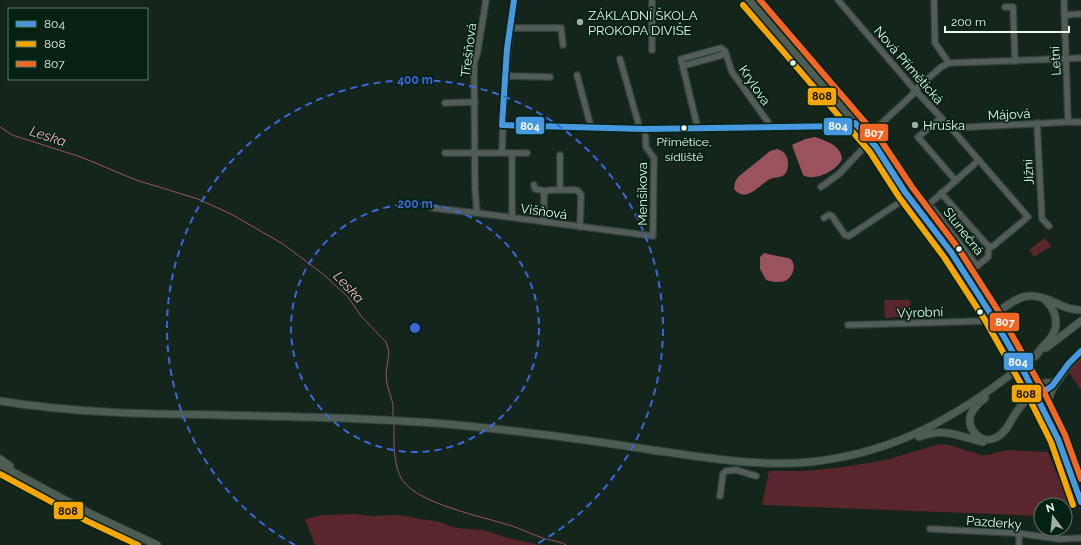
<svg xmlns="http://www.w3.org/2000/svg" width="1081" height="545" viewBox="0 0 1081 545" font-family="Raleway,sans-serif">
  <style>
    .green { fill: #59262e }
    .water { fill: #9a525c }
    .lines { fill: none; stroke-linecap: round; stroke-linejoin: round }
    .stream { stroke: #9a525c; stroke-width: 1 }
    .minor-casing { stroke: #334139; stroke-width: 8 }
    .major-casing { stroke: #334139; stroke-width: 9 }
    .minor { stroke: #515d56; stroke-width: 5.5 }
    .major { stroke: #4d5d53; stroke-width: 7 }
    .major-bridge-casing { stroke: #334139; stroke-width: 9; stroke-linecap: butt }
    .major-bridge { stroke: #4d5d53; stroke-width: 7 }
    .bus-1-casing { stroke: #042213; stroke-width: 9 }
    .bus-2-casing { stroke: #042213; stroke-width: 9 }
    .bus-3-casing { stroke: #042213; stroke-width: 9 }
    .bus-1 { stroke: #4699e1; stroke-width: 6 }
    .bus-2 { stroke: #f7a600; stroke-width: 6 }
    .bus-3 { stroke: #f26522; stroke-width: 6 }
    .ring { fill: none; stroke: #3b68db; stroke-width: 2; stroke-dasharray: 7 5 }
    .poi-dot { fill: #9eafa4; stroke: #042213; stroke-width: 1.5 }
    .bus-dot { fill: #e8f9ee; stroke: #042213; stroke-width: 1.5 }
    .labels { text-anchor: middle; stroke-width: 3.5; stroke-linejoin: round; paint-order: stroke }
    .bus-label { font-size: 12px; fill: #e8f9ee; stroke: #042213 }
    .poi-label { font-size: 13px; fill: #e8f9ee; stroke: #042213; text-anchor: start }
    .street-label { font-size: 13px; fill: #e8f9ee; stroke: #042213 }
    .water-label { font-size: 14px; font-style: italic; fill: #fab5bc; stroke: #042213 }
    .centre { fill: #3b68db; stroke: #042213; stroke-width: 2 }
    .ring-label { font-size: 12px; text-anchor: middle; font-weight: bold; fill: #3b68db; stroke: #042213; stroke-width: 3.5; stroke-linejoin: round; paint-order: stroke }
    .line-badge { stroke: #042213; stroke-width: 1.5 }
    .badge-label { font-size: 11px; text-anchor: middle; font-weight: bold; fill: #fff }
    .pale-badge-label { font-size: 11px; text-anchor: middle; font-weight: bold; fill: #111 }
  </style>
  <rect width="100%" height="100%" fill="#14251c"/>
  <g class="green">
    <path d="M1045,238L1051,246L1034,257L1029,250Z"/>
    <path d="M884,300H910V316L885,318Z"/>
    <path d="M1081,355V390L1068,371L1071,365Z"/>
    <path d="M939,444L950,445L981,455H988L1006,450L1048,452L1069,503H1052V505H1041V516L762,505L769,471H801L837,468L886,460Z"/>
    <path d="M354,514L373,516L397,515L415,518L440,522L456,528L483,530L508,538L540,545H315L305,519L322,515Z"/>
  </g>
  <g class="water">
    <path d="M815,137C826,141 841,145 842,159C837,171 814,182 803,175L792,145L805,139Z"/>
    <path d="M777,149C780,150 783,151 785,154C789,158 789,170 785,174C782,178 773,177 768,180C758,187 745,203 734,189L735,182L738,177L770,151Z"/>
    <path d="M764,253C767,254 787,258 789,258C798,263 793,278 785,281C779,283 772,282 766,280L760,269V257Z"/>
  </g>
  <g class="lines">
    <g class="stream">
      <path d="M0,127L12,135L81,157L136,180L198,199L231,214L283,244L323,274L348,297L361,316L386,342L389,352L386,374L387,384L393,404V417"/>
      <path d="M394,424C394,441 393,460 400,476C411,503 485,517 512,526C521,529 531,534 540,537C549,541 558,540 566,545"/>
    </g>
    <g class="minor-casing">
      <g id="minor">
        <path d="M652,0V50"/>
        <path d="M838,0L915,90L951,128L1028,217L993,246L989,247"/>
        <path d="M934,0L935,43L949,63"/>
        <path d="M1064,0L1068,122"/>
        <path d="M1005,7H1013L1015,61"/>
        <path d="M1064,15L1081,14"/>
        <path d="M510,28H561L563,45"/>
        <path d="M620,59L638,122V129"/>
        <path d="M683,66L726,54"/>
        <path d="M577,75L591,127"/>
        <path d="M505,76L550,77"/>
        <path d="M445,103L475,102"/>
        <path d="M941,118L918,137L956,181"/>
        <path d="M1037,123L1042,219L1049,226"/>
        <path d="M502,125L645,129L846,126L855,123"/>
        <path d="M951,128L1068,122H1081"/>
        <path d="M698,129L681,59L721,48L725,51L732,72L768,122V128"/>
        <path d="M867,137L912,95L915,90L941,67L949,63L1081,58"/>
        <path d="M445,153H527"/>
        <path d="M502,153C503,102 507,51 514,0"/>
        <path d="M560,155V189"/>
        <path d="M534,185L535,189L546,191"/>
        <path d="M821,187L839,174L870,141"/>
        <path d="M941,193L989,247"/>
        <path d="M432,208L477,213L653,236L654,158L646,147L645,129"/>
        <path d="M933,209L977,266L988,257L989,247"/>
        <path d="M919,210L926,207L979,160"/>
        <path d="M477,213L475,189L474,62L477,55L486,0"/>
        <path d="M512,217V153"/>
        <path d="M824,218L829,215L832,216L845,235L849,236L909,196"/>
        <path d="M544,222V194L546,191L550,190H576L578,191L581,195L580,227"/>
        <path d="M848,325L984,321L992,316"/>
        <path d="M720,496L723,474L726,471L736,470L756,476"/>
        <path d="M930,529L1016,533L1059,539L1081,538"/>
        <path d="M1019,545V534"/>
      </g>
    </g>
    <g class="major-casing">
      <g id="major">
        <path d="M749,0L876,147L905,192L951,252L992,316L1037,396L1058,439L1081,502"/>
        <path d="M992,316C1015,300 1025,288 1054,302C1063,307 1071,310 1081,310"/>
        <path d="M1046,348L1081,321"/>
        <path d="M1036,356C1040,348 1047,343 1052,336C1060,323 1055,308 1044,299"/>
        <path d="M1028,375C1037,384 1044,384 1056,382"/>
        <path d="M985,398C980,402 974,407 971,414C965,429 982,446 997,437C1009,431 1012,415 1021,406C1029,397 1043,394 1052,387C1064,377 1068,361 1081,351"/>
        <path d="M0,401C73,413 147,414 221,415C300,417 379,418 457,425C522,431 587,440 652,450C704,457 758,467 810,462C885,454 943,425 1002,381"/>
        <path d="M1052,416C1047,405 1048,397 1054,386"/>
        <path d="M919,437C945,427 958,436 983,442"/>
        <path d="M0,459L10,466"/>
        <path d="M0,465L91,514L157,545"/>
      </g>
    </g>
    <use href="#minor" class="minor"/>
    <use href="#major" class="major"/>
    <g class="major-bridge-casing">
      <path id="major-bridge" d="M1002,381L1035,356"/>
    </g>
    <use href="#major-bridge" class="major-bridge"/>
    <g class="bus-1-casing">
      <g id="bus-1">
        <path d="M514,0L507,49L502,125L645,129L846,126L855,123L876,147L905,192L951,252L992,316L1023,370L1058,439L1081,502"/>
        <path d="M1037,396L1052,386L1069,363L1081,351"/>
      </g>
    </g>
    <g class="bus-2-casing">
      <g id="bus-2">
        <path d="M743,5L870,152L899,197L944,257L985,320L1030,400L1051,442L1073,505"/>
        <path d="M0,474L87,521L138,545"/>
      </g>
    </g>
    <g class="bus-3-casing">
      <path id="bus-3" d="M760,0L882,142L912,187L958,248L999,312L1044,392L1065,435L1081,479"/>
    </g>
    <use href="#bus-1" class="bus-1"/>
    <use href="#bus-2" class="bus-2"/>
    <use href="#bus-3" class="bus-3"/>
  </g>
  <g class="ring">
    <circle cx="415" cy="328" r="124"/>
    <path d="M295 545A248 248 0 1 1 535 545"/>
  </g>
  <g class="poi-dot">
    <circle cx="580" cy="22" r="4"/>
    <circle cx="915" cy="125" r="4"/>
  </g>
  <g class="bus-dot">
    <circle cx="793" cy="63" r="3.5"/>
    <circle cx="684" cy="128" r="3.5"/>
    <circle cx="959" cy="249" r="3.5"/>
    <circle cx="980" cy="312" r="3.5"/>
  </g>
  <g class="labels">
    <g class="bus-label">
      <text x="684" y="146">Přímětice,<tspan x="684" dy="15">sídliště</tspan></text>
    </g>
    <g class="poi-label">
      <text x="588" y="20">ZÁKLADNÍ ŠKOLA<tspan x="588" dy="15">PROKOPA DIVIŠE</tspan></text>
      <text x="923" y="130">Hruška</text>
    </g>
    <g class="street-label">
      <text transform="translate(468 50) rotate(-83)" y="5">Třešňová</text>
      <text transform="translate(1055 61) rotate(-93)" y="5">Letní</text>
      <text transform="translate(909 65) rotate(49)" y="5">Nová Přímětická</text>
      <text transform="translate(755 85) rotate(56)" y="5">Krylova</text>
      <text transform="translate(1009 114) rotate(-3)" y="5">Májová</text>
      <text transform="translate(1028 172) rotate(-93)" y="5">Jižní</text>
      <text transform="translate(642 194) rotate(-90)" y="5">Menšíkova</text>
      <text transform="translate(544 211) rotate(8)" y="5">Višňová</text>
      <text transform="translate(964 231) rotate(52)" y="5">Slunečná</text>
      <text transform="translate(920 312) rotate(-2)" y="5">Výrobní</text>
      <text transform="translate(994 522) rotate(4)" y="5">Pazderky</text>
    </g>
    <g class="water-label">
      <text transform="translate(48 136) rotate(18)" y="5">Leska</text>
      <text transform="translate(349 287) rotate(47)" y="5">Leska</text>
    </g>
  </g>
  <circle cx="415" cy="328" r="6" class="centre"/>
  <g class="ring-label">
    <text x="415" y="84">400 m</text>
    <text x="415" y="208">200 m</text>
  </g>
  <g class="line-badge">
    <rect x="807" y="87" width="30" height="19" rx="4" fill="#f7a600"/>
    <rect x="515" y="116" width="30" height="19" rx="4" fill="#4699e1"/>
    <rect x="823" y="117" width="30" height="19" rx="4" fill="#4699e1"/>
    <rect x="859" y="123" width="30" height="19" rx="4" fill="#f26522"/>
    <rect x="989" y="312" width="31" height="20" rx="4" fill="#f26522"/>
    <rect x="1003" y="352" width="31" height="19" rx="4" fill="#4699e1"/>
    <rect x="1011" y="384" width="31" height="19" rx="4" fill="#f7a600"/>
    <rect x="53" y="501" width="31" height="19" rx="4" fill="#f7a600"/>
  </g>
  <g class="badge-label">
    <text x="530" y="130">804</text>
    <text x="838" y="130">804</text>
    <text x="874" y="137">807</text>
    <text x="1005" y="326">807</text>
    <text x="1018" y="366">804</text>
  </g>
  <g class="pale-badge-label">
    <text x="822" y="100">808</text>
    <text x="1026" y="398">808</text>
    <text x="68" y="515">808</text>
  </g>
  <rect x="8" y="8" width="140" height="72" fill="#042213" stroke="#5f786b"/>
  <rect x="16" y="21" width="20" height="6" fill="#4699e1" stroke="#5f786b"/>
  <text x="44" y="28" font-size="12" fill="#e8f9ee">804</text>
  <rect x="16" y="41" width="20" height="6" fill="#f7a600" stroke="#5f786b"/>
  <text x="44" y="48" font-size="12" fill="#e8f9ee">808</text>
  <rect x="16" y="61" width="20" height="6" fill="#f26522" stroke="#5f786b"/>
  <text x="44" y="68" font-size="12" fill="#e8f9ee">807</text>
  <g transform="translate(1053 517) rotate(344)"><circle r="19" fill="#042213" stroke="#5f786b"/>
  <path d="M0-3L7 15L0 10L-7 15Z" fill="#9eafa4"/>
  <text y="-6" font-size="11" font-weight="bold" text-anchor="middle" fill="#e8f9ee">N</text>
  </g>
  <path d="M945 26v6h124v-6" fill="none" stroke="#e8f9ee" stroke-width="2"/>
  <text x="951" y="26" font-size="12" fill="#e8f9ee" stroke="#042213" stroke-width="3" paint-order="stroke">200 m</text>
</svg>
